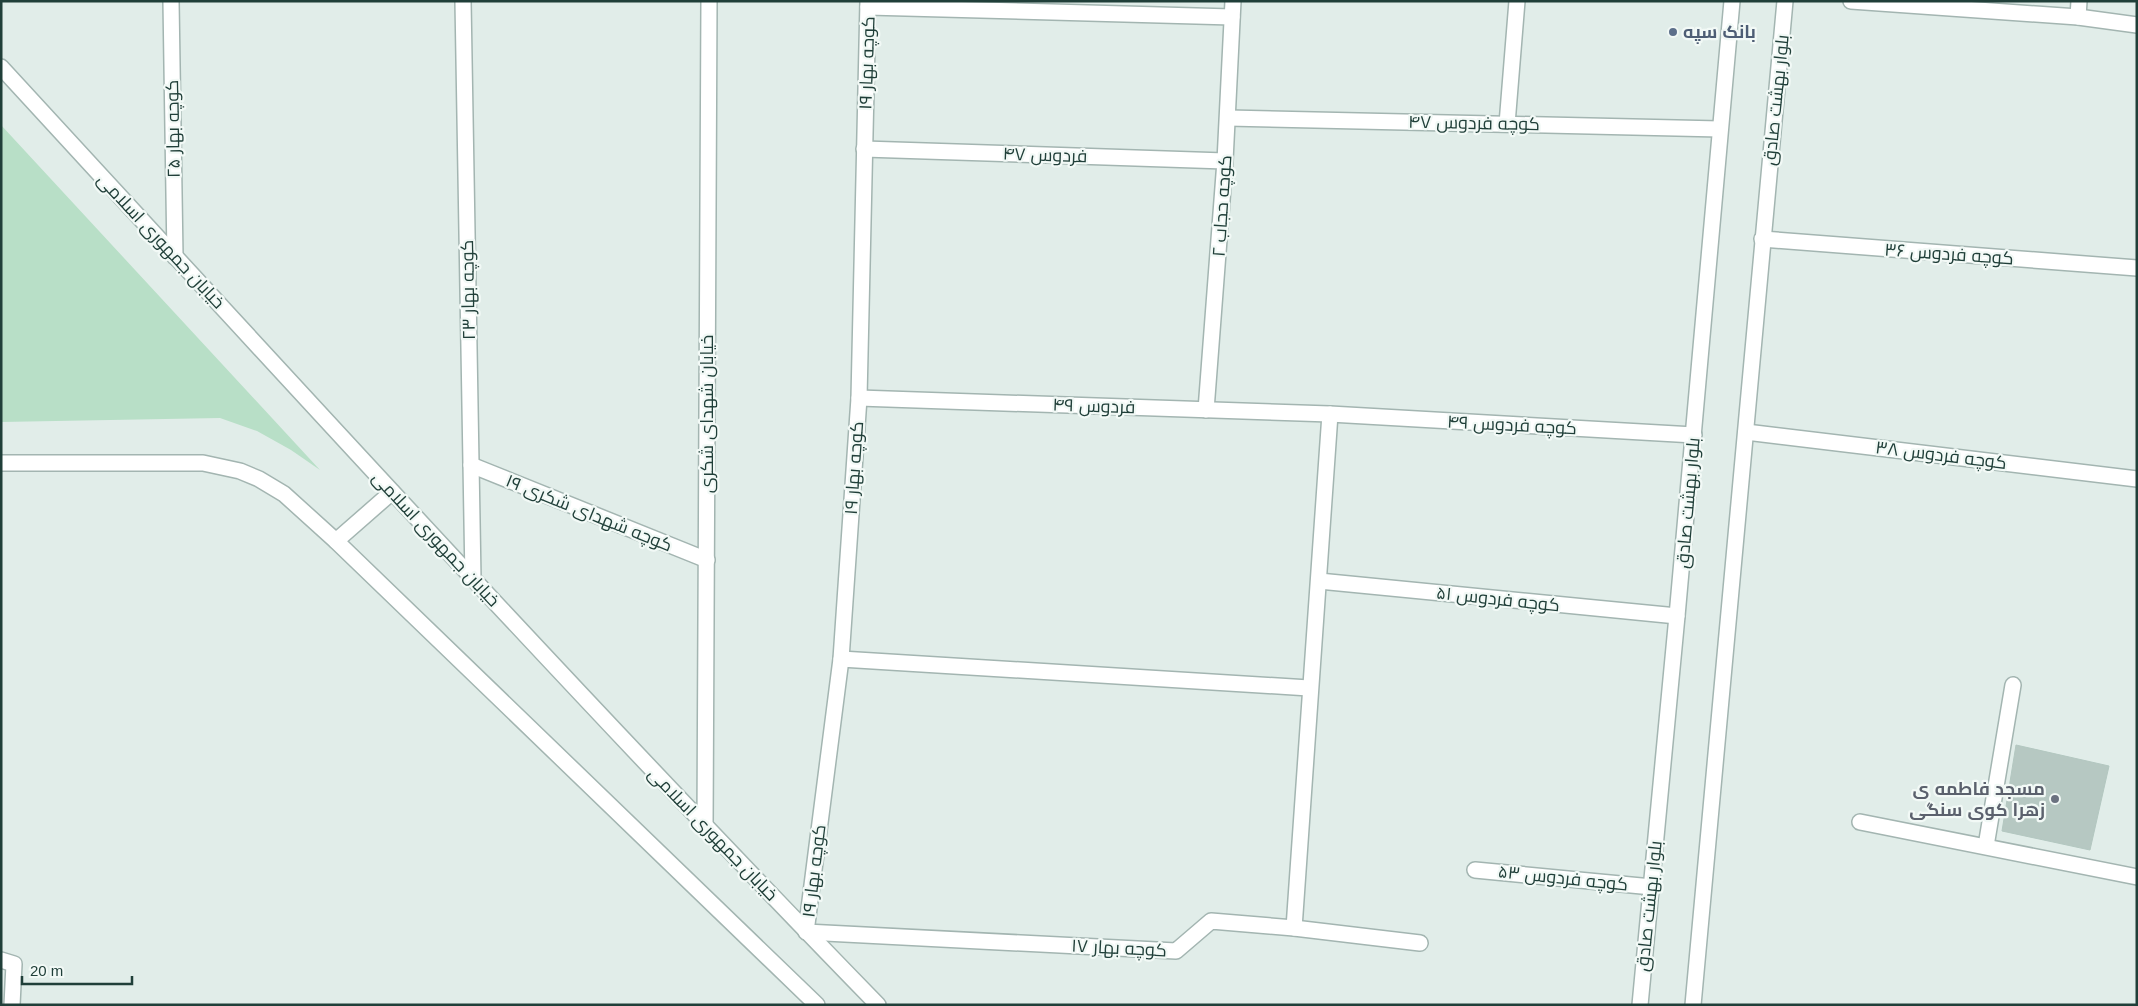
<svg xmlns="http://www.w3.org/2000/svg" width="2138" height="1006" viewBox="0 0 2138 1006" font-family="Helvetica,Cairo,sans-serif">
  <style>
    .green { fill: #b8dfc7 }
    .building { fill: #b6c8c2; stroke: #b3c7c0 }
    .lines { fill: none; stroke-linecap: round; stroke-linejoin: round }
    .minor-casing { stroke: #a3b5b1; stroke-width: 18 }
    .tertiary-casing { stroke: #a3b5b1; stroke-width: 18 }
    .minor { stroke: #fff; stroke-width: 15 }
    .tertiary { stroke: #fff; stroke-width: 15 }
    .service-dot { fill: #5c6f8a; stroke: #f2f9f6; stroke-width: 2 }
    .worship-dot { fill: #6b7280; stroke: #f2f9f6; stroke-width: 2 }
    .labels { text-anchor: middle; stroke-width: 4.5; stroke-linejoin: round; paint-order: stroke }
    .service-label { font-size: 18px; font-weight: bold; fill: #4e5e75; stroke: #f2f9f6; text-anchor: start }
    .street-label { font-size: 18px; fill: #203f39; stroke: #f2f9f6 }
    .worship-label { font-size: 18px; font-weight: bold; fill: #5b616d; stroke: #f2f9f6; text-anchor: end }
  </style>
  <rect width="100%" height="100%" fill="#e1ede9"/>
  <path class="green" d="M1,125L320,470L291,450L257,431L220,418L1,422Z"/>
  <path class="building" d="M2016,745L2109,766L2090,850L2002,831Z"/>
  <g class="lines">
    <g class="minor-casing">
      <g id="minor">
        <path d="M463,1L473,579"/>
        <path d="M868,1L859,398L841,659L806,932L1176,951L1211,921L1294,928L1420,943"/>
        <path d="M868,7L1232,17"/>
        <path d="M2078,17L2079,1"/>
        <path d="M1228,118L1720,129"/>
        <path d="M1507,124L1517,1"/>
        <path d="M864,149L1225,161"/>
        <path d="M1762,239L2137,268"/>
        <path d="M859,398L1330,414L1694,435"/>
        <path d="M1206,410L1225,161L1233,1"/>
        <path d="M1746,432L2137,479"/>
        <path d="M471,465L707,560"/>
        <path d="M1319,581L1677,616"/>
        <path d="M841,659L1309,688"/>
        <path d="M1860,822L2137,877"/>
        <path d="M1986,846L2013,685"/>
        <path d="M1475,870L1652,887"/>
        <path d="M1294,928L1330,414"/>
        <path d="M1,960L14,964L12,1005"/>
      </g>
    </g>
    <g class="tertiary-casing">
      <g id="tertiary">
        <path d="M171,1L175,257"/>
        <path d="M1851,1L2078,17L2137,25"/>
        <path d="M1,67C291,382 579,698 878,1005"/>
        <path d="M1,463H203L240,471L259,479L284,494L336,541L817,1005"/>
        <path d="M336,541L392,492"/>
        <path d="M705,827L709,1"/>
        <path d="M1640,1005L1677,616L1732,1"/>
        <path d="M1693,1005L1785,1"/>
      </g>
    </g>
    <use href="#minor" class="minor"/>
    <use href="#tertiary" class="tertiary"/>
  </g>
  <circle class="service-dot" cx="1673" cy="32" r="5"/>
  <circle class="worship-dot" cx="2055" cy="799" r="5"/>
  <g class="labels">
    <g class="service-label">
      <text x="1683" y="38">بانک سپه</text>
    </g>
    <g class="street-label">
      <text transform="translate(867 63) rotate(-88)" y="6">کوچه بهار ۱۹</text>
      <text transform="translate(1776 100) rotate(-84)" y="6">بلوار بهشت صادق</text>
      <text transform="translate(1474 123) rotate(1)" y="6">کوچه فردوس ۴۷</text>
      <text transform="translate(173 129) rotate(-91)" y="6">کوچه بهار ۲۵</text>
      <text transform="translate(1045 155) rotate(2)" y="6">فردوس ۴۷</text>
      <text transform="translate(1222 206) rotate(-86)" y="6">کوچه حجاب ۲</text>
      <text transform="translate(161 241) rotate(47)" y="6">خیابان جمهوری اسلامی</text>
      <text transform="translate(1949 254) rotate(4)" y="6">کوچه فردوس ۳۶</text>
      <text transform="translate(468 290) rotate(-91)" y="6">کوچه بهار ۲۳</text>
      <text transform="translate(1094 406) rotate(2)" y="6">فردوس ۴۹</text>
      <text transform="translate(707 414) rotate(-90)" y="6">خیابان شهدای شکری</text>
      <text transform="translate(1512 425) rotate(3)" y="6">کوچه فردوس ۴۹</text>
      <text transform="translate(1941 455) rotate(7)" y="6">کوچه فردوس ۳۸</text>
      <text transform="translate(854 468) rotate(-86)" y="6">کوچه بهار ۱۹</text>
      <text transform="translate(1688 503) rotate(-85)" y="6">بلوار بهشت صادق</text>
      <text transform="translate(589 513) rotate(22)" y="6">کوچه شهدای شکری ۱۹</text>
      <text transform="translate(436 539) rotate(47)" y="6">خیابان جمهوری اسلامی</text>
      <text transform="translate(1498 599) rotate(6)" y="6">کوچه فردوس ۵۱</text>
      <text transform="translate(713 834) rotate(46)" y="6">خیابان جمهوری اسلامی</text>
      <text transform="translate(814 871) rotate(-83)" y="6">کوچه بهار ۱۹</text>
      <text transform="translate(1563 878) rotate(6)" y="6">کوچه فردوس ۵۳</text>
      <text transform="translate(1649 906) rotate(-84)" y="6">بلوار بهشت صادق</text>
      <text transform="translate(1119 948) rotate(3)" y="6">کوچه بهار ۱۷</text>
    </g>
    <g class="worship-label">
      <text x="2045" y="795">مسجد فاطمه ی<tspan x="2045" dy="21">زهرا کوی سنگی</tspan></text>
    </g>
  </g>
  <rect width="2138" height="1006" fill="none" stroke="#203f39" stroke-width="5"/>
  <path d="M22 976v8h110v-8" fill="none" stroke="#203f39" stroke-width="2.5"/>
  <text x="30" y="976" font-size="15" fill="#203f39" stroke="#f2f9f6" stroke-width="4" paint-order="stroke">20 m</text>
</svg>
